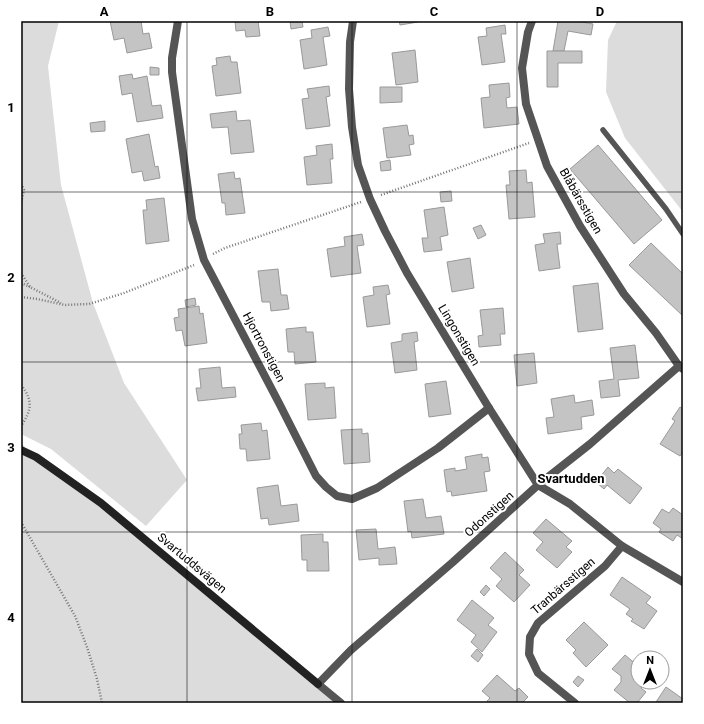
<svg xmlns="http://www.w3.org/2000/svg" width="704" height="724" viewBox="0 0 704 724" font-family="Roboto,sans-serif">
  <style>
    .green { fill: #dcdcdc }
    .building { fill: #c4c4c4; stroke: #999 }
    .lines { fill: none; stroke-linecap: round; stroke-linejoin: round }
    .path { stroke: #777; stroke-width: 2.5; stroke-dasharray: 1 2; stroke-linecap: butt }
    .lane { stroke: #555; stroke-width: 5.5 }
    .street { stroke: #555; stroke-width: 8 }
    .secondary { stroke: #222; stroke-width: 8 }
    .grid { fill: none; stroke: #000; stroke-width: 1; stroke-opacity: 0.55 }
    .labels { text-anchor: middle; stroke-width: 4; stroke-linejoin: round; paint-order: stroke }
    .street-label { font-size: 12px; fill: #000; stroke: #fff }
    .neighbourhood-label { font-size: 13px; font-weight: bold; fill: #000; stroke: #fff }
    .neatline { fill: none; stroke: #000; stroke-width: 1.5 }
    .grid-label { font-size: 13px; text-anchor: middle; font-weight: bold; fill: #000 }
  </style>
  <rect width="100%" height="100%" fill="#fff"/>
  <g class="green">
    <path d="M21,21H59L48,66L61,185L93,303L124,383L187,480L146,526L51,449L21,434Z"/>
    <path d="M617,21H683V212L625,138L606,92L608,40Z"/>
    <path d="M21,443L46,467L103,505L341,703H21Z"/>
  </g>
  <g class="building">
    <path d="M110,21H141L143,34L149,33L152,48L127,53L124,38L114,40Z"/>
    <path d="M235,21H258L260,36L246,37L245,30L236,31Z"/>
    <path d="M290,21H302L303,27L291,29Z"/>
    <path d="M399,21H418V22L400,25Z"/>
    <path d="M558,21H576L593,24L591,35L568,31L564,51H553Z"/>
    <path d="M505,25L506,34H501L505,62L482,65L478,37L487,36L486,28Z"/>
    <path d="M328,27L330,36L323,37L327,65L304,69L300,40L312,38L311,30Z"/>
    <path d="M415,50L418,82L396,85L392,53Z"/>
    <path d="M547,51H582V63H558V87H547Z"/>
    <path d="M230,56L231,62H237L241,93L216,96L212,66L217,65L216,58Z"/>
    <path d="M150,67L159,68V75H150Z"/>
    <path d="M132,74L133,79L147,76L152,106L161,105L163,118L137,122L132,93L122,95L119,76Z"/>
    <path d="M509,83L510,97L506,98L507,108L517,107L519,124L484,128L481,98L490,97L489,85Z"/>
    <path d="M329,86L330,96L326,97L330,126L306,129L302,99L309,98L307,89Z"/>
    <path d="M380,87H402V102L380,103Z"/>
    <path d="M236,111L237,121L250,120L254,152L231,154L228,127L212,128L210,114Z"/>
    <path d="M105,121V131L91,132L90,123Z"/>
    <path d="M407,125L409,136L413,135L414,144L409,145L411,155L387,158L383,128Z"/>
    <path d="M149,134L155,167L158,166L160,178L144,181L142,171L132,173L126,139Z"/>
    <path d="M332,144L333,159H330L332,183L307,185L304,157L317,155L316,146Z"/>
    <path d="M598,145L662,220L634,244L570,169Z"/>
    <path d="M390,160L391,170L381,171L380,162Z"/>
    <path d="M526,170L527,183L532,182L535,217L509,219L506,185H510L509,171Z"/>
    <path d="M234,172L235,179L240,178L245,213L226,215L225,203H222L218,174Z"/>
    <path d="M451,191L452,201L441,202L440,192Z"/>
    <path d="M164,198L169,241L146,244L143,210H147L146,200Z"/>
    <path d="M444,207L448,235L440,237L442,250L424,252L422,238H428L424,210Z"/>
    <path d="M481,225L486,235L478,239L473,228Z"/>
    <path d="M560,232L561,244H557L560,268L539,271L535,245L545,243L543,234Z"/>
    <path d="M362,234L364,245L357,246L361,273L331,277L327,249L345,246L344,237Z"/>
    <path d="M651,243L683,274V316L629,265Z"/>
    <path d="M470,258L474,288L452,292L447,262Z"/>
    <path d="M278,269L281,295H287L289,309L271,311L270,302H262L258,271Z"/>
    <path d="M598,283L603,329L578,332L573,286Z"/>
    <path d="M388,285L390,294L386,295L390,324L367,327L363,297L374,295L373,287Z"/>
    <path d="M195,298L196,305L186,307L185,300Z"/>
    <path d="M199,306L200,314L203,313L207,343L185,346L182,330L176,331L174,318L179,317L178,309Z"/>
    <path d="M503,308L505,334H500L501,345L479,347L478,336L483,335L480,310Z"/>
    <path d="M306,327V332H313L316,362L295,364L294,352H288L286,329Z"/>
    <path d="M417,332L418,341L414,342L417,370L395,373L391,343L402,341V334Z"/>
    <path d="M635,345L639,378L618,380L620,396L601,398L599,381L614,379L610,348Z"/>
    <path d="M534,353L537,383L517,386L514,355Z"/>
    <path d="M220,367L222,388L235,387L236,397L198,401L196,388H201L199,369Z"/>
    <path d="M446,381L451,414L429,417L425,384Z"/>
    <path d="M325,383V388L334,387L336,418L308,420L305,384Z"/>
    <path d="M574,395L575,403L592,400L594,415L581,417L582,429L548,434L546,418L554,417L551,399Z"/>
    <path d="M680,407L683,409V451L680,456L660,444L675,421L672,419Z"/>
    <path d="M261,423L262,431L267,430L270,459L247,461L246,449H240L239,434H242L241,425Z"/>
    <path d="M362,429V434L368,433L370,462L344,464L341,430Z"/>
    <path d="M482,454V458L488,457L490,471L484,472L487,491L452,496L451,491L447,492L444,470L455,468V471L467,469L465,457Z"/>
    <path d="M608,467L614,473L618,469L642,488L630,504L607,485L604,489L596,482Z"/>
    <path d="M278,485L281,506L297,504L299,521L269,525L268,518L261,519L257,488Z"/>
    <path d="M423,499L426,518L441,516L444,534L412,538L411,531L408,532L404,501Z"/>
    <path d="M673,508L683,515V539L677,535L673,541L659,532L661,529L653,523L662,509L669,513Z"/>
    <path d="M546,519L572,541L566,547L572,552L557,568L536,550L543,542L533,533Z"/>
    <path d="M376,529L378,549L395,547L397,564L379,565V558L359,560L356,530Z"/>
    <path d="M323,534V542H328L329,571H307V560H302L301,535Z"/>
    <path d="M505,552L524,570L519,575L530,585L514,602L496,586L502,579L490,568Z"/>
    <path d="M622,577L651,597L646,603L657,611L644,629L631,621L633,619L626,614L630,609L610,595Z"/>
    <path d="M486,585L490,589L484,596L480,592Z"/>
    <path d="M472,600L494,618L488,625L497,632L482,652L471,642L476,635L457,620Z"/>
    <path d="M584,622L608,645L586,667L573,653L576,650L566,640Z"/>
    <path d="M477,649L483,655L478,662L471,656Z"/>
    <path d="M625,655L638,666V682H645L641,688L646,692L637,703H630L614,690L621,682V676L612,669Z"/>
    <path d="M497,675L515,691L519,688L528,697L522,703H489L487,701L490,698L482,691Z"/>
    <path d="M578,676L584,680L578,687L573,682Z"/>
    <path d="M666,687L683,699V703L656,702Z"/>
  </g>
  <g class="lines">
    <g class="path">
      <path d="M21,184L24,190L21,203"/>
      <path d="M381,195L529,143"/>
      <path d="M213,254L225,248L361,202"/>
      <path d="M21,273L30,287L61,303"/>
      <path d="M21,283L30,287"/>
      <path d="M21,297L37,299L65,305L89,304L124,293L194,265"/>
      <path d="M21,385C34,401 31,411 21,426"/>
      <path d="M21,522L75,616L87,647L97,679L102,703"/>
    </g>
    <path class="lane" d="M603,130L666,209L683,234"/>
    <g class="street">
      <path d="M178,21L172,58V72L192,219L204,260L279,403L316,476L326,487L337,496L352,499L377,488L438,448L489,408"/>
      <path d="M353,21L350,42L349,89L352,127L358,165L370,199L385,231L407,273L489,408L538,485L570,504L622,546L683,582"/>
      <path d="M532,21L528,32L522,68L526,104L547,166L580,226L624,294L656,333L679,366L683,369"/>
      <path d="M341,703L318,684L351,650L453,562L538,485L590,444L679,366"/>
      <path d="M575,703L538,673L529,654L530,637L538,623L605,566L622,546"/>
    </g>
    <path class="secondary" d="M21,450L36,457L101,503L318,684"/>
  </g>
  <path class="grid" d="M187,21V703M352,21V703M517,21V703M21,192H683M21,362H683M21,532H683"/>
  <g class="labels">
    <g class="street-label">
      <text transform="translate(581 201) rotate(60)" y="4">Blåbärsstigen</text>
      <text transform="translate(459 335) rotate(59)" y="4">Lingonstigen</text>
      <text transform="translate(264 347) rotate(62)" y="4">Hjortronstigen</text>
      <text transform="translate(489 514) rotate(-42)" y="4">Odonstigen</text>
      <text transform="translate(192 563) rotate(40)" y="4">Svartuddsvägen</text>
      <text transform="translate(563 586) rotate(-41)" y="4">Tranbärsstigen</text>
    </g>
    <g class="neighbourhood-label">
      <text x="571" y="483">Svartudden</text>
    </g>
  </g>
  <rect width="704" height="724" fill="none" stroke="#ffffff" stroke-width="44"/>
  <g transform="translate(650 670)"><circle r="19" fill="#ffffff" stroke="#999999"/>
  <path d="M0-3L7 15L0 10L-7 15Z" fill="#000000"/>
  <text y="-6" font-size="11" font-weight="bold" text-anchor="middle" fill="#000000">N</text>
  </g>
  <rect x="22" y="22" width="660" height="680" class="neatline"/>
  <g class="grid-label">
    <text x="104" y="16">A</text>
    <text x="270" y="16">B</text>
    <text x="434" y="16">C</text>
    <text x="600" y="16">D</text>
    <text x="11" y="112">1</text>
    <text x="11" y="282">2</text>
    <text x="11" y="452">3</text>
    <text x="11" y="622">4</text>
  </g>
</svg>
